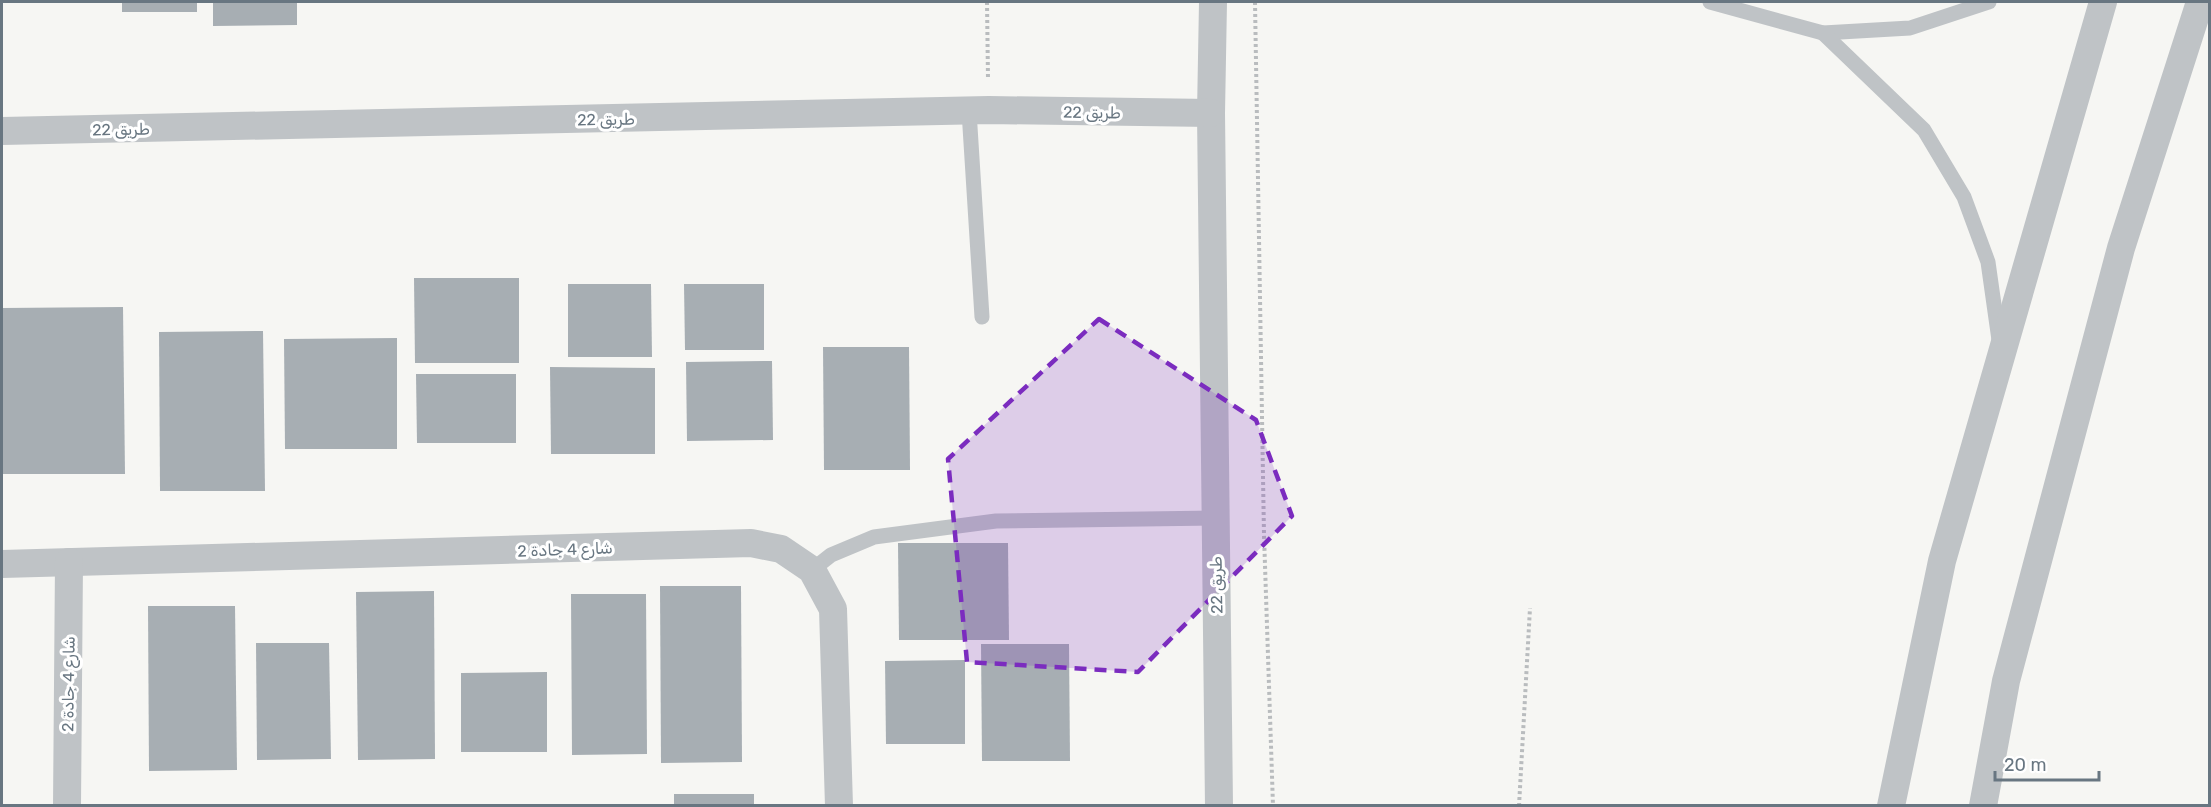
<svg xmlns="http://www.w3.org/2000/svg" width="2211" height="807" viewBox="0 0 2211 807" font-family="Rubik,Vazirmatn,sans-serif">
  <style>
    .building { fill: #a7aeb3 }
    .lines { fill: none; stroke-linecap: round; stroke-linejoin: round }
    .path { stroke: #b9bcbe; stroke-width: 4; stroke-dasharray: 3 3; stroke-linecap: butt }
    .service { stroke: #bfc3c6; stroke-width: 15 }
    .minor { stroke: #bfc3c6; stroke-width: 28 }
    .marked { fill: #7b2cbf; fill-opacity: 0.2; stroke: #7b2cbf; stroke-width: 4.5; stroke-dasharray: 12 8; stroke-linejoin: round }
    .labels { text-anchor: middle; stroke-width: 6; stroke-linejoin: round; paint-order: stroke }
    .street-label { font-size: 16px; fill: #687681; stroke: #fff }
  </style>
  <rect width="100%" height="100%" fill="#f6f6f3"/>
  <g class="building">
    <rect x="122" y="2" width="75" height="10"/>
    <path d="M213,2H297V25L213,26Z"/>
    <path d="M414,278H519V363H415Z"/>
    <path d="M568,284H651L652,357H568Z"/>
    <path d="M684,284H764V350H685Z"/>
    <path d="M123,307L125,474H2V308Z"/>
    <path d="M263,331L265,491H160L159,332Z"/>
    <path d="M397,338V449H285L284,339Z"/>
    <path d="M823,347H909L910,470H824Z"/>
    <path d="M772,361L773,440L687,441L686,362Z"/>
    <path d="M550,367L655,368V454H551Z"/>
    <path d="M416,374H516V443H417Z"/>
    <path d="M898,543H1008L1009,640H899Z"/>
    <path d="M660,586H741L742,762L661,763Z"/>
    <path d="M434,591L435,759L358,760L356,592Z"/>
    <path d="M571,594H646L647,754L572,755Z"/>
    <path d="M148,606H235L237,770L149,771Z"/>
    <path d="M256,643H329L331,759L257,760Z"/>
    <path d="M981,644H1069L1070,761H982Z"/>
    <path d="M965,660V744H886L885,661Z"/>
    <path d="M547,672V752H461V673Z"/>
    <rect x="674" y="794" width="80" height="12"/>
  </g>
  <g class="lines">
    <g class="path">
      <path d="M987,2L988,79"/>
      <path d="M1255,2L1264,535L1273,806"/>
      <path d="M1519,806L1530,608"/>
    </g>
    <g class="service">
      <path d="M1710,2L1823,33L1910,28L1989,2"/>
      <path d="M1823,33L1924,130L1964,197L1988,262L1999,340"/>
      <path d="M969,111L982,317"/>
      <path d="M812,570L831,555L874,537L996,521L1216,518"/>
    </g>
    <g class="minor">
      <path d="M1213,2L1211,113L1219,806"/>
      <path d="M2,131L989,110L1211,113"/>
      <path d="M2,564L751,543L781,549L812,570L833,609L839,806"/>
      <path d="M67,806L69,562"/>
      <path d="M1891,806L1942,561L2103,2"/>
      <path d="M1983,806L2006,681L2121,248L2200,2"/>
    </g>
  </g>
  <path class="marked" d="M1099,319L1256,420L1292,516L1138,672L967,662L948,459Z"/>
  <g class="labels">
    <g class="street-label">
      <text transform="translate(1092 112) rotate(1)" y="6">طريق 22</text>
      <text transform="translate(606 119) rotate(-1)" y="6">طريق 22</text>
      <text transform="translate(121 129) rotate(-1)" y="6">طريق 22</text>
      <text transform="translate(565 549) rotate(-2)" y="6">شارع 4 جادة 2</text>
      <text transform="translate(1216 585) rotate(-91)" y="6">طريق 22</text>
      <text transform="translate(68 684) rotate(-89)" y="6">شارع 4 جادة 2</text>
    </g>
  </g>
  <rect width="2211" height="807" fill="none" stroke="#687681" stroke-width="6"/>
  <path d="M1995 771v9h104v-9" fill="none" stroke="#687681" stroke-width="3"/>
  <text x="2004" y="771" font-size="18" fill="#687681" stroke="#ffffff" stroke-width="4.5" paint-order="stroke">20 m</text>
</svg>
